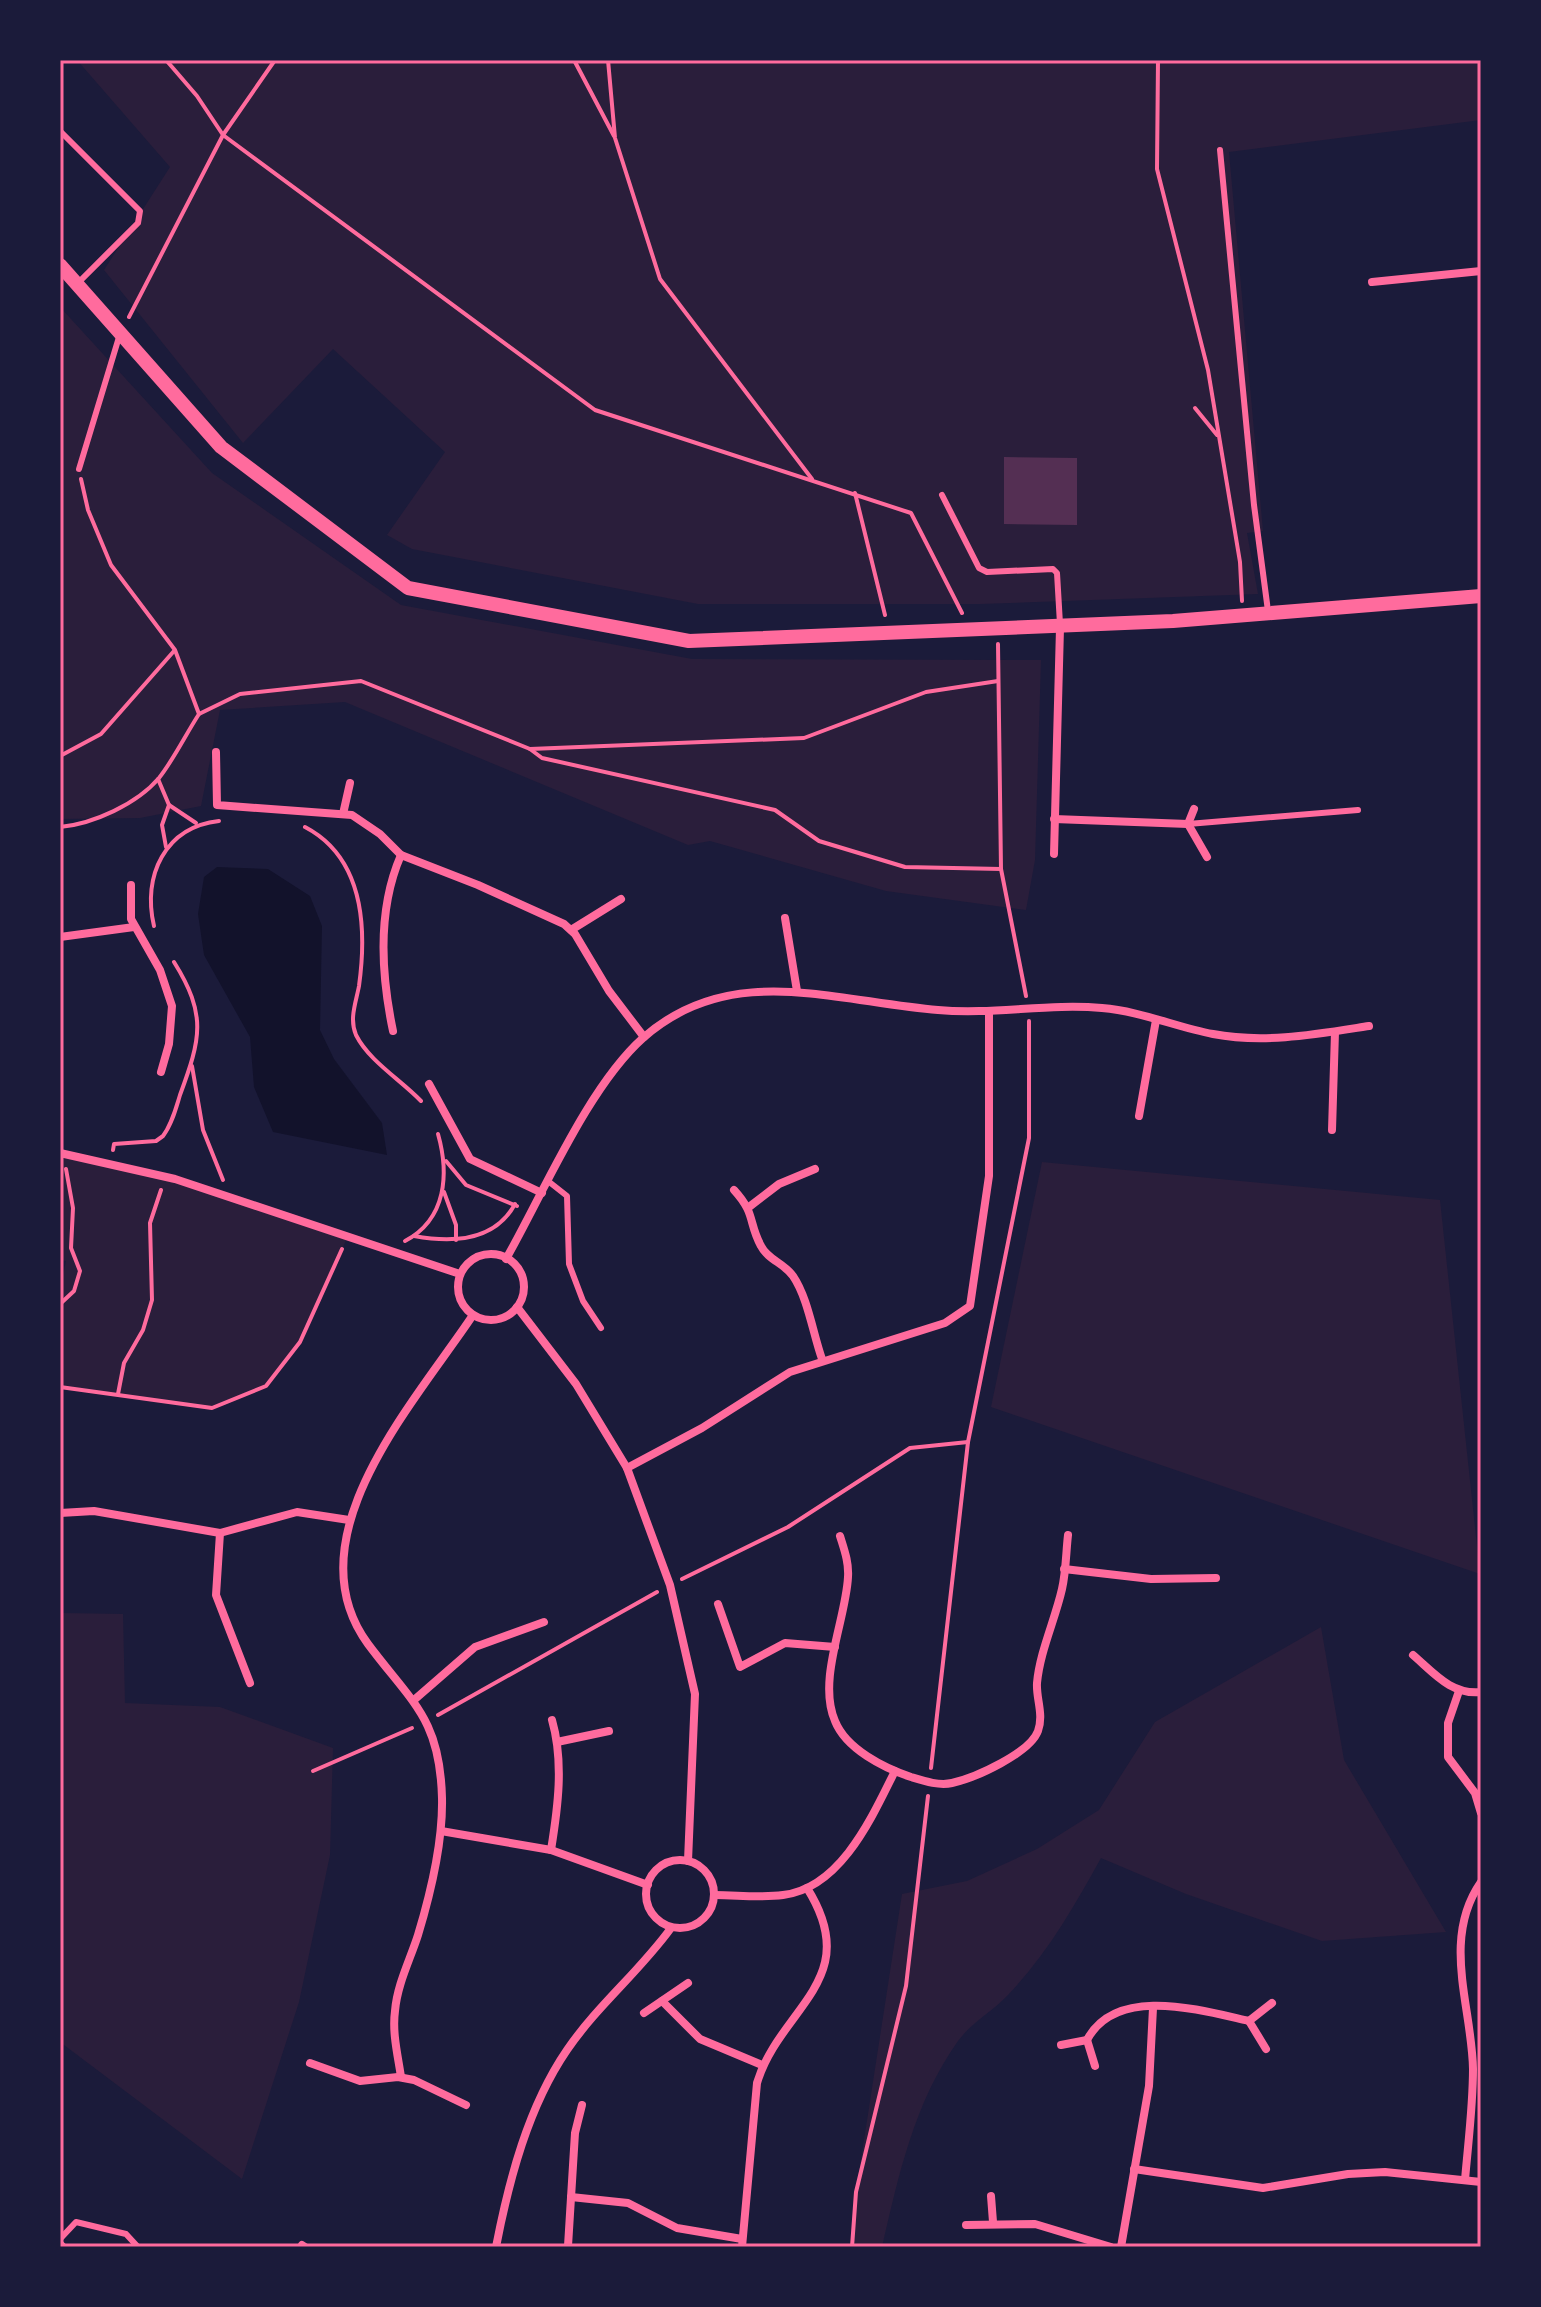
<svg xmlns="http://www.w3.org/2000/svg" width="1541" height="2307" viewBox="0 0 1541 2307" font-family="'DM Sans',sans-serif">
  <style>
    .green { fill: #2a1e3b }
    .water { fill: #12122b }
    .building { fill: #542f53 }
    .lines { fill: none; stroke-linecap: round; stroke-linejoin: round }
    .path { stroke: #ff6b9d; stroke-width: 4 }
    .service { stroke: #ff6b9d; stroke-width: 6 }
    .minor { stroke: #ff6b9d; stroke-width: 8 }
    .tertiary { stroke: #ff6b9d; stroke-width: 14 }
    .neatline { fill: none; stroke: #ff6b9d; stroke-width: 3 }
  </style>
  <rect width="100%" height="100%" fill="#1b1b3a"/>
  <g class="green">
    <path d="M77,60H1481V120L1229,152L1263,531L1247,533L1258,594L980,604H698L412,549L387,535L445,452L333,349L243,443L104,270L170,167Z"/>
    <path d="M60,307L212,473L401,605L692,659L1041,660L1035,860L1026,910L886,891L710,841L688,845L345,702L220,710L201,806L140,818L60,819Z"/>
    <path d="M60,1153L175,1179L348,1236L300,1342L266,1386L212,1408L60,1385V1289L66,1261L60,1260Z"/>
    <path d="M1042,1162L1440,1200L1480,1574L991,1407Z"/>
    <path d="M60,1613L123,1614L125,1703L220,1707L333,1748L330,1855L299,2002L242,2179L60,2042Z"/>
    <path d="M1321,1627L1344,1760L1446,1932L1322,1941L1186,1894L1101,1858C1074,1907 1047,1954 1008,1995C993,2011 971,2023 958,2041C914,2103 899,2174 882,2247H852L856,2192L902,1894L967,1881L1037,1849L1099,1810L1155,1722Z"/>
  </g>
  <path class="water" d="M217,867L268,869L310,896L322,926L320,1030L334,1059L382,1123L387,1155L273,1132L254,1087L250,1037L204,955L198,914L204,877Z"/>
  <path class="building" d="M1004,457L1077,458V525L1004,524Z"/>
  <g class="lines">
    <g class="path">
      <path d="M166,60L197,96L223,135L595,410L911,513L962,613"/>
      <path d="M574,60L614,136"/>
      <path d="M608,60L615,138L660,279L812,479"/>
      <path d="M1158,60L1157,169L1208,370L1240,562L1242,601"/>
      <path d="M129,317L223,135L275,60"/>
      <path d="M1195,408L1217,435"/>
      <path d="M855,493L885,615"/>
      <path d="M199,714L240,694L361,681L530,749L542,758L775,810L819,841L905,867L1001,869L998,644"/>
      <path d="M530,749L804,738L926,692L998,681"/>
      <path d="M60,756L101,734L174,651"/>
      <path d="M158,779L169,805L162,825L166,847"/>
      <path d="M169,805L196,823"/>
      <path d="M60,827C93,824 137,804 159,778C174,759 186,734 199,714L175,650L111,565L88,510L81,479"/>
      <path d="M305,827C364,858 367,928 359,986C356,1002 349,1019 356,1035C369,1061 401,1080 421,1101"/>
      <path d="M1001,869L1026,996"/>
      <path d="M154,926C142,876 165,827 219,821"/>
      <path d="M192,1066L203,1130L223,1180"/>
      <path d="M113,1150L114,1144L156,1141L163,1136C172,1124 176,1108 180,1095C201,1038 207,1015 174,962"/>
      <path d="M446,1161L466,1185L517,1206"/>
      <path d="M444,1192L456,1225V1240"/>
      <path d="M414,1236C452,1243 495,1241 515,1204"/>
      <path d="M405,1241C447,1219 449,1173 438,1134"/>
      <path d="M60,1304L74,1291L80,1271L71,1248L73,1208L66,1169"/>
      <path d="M60,1387L212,1408L266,1386L300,1342L342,1249"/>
      <path d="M118,1394L124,1363L143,1330L152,1300L150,1223L161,1190"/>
      <path d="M682,1579L788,1527L910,1448L968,1442"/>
      <path d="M438,1715L657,1592"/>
      <path d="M931,1768L968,1442L1029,1138V1021"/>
      <path d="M313,1771L412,1728"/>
      <path d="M852,2247L856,2192L906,1986L928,1796"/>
    </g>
    <g class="service">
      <path d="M60,131L140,211L138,223L77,284"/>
      <path d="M1220,150L1254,505L1268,611"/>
      <path d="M79,469L119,337"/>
      <path d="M942,495L979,568L987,572L1053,569L1057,573L1060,624"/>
      <path d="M1188,824L1358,810"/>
      <path d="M548,1181L567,1196L569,1264L583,1301L601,1328"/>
      <path d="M60,2239L76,2222L126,2234L138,2247"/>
    </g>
    <g class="minor">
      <path d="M1372,282L1481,271"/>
      <path d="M216,752L217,805L352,815L380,834L401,855L478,885L564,924L575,934L609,991L644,1037"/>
      <path d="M1194,809L1188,824L1207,857"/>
      <path d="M343,814L350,783"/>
      <path d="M1054,819L1188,824"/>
      <path d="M1054,854L1060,628"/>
      <path d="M131,885V919L160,970L172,1006L169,1044L161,1072"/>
      <path d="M785,918L797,991"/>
      <path d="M571,930L621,899"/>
      <path d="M60,937L134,927"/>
      <path d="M393,1031C381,974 377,910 401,855"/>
      <path d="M429,1084L470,1159L542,1193"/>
      <path d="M1139,1116L1156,1020"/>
      <path d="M1332,1130L1335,1032"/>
      <path d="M60,1153L175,1179L460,1274"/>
      <path d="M734,1190C756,1214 748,1222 761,1246C768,1260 784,1263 793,1276C808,1298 813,1334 822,1359"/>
      <path d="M749,1207L779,1184L815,1169"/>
      <circle cx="491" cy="1287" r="33"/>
      <path d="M506,1259C543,1194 588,1087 643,1038C731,960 836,1002 938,1010C993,1015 1048,1003 1102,1008C1140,1011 1176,1027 1213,1034C1265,1044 1318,1034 1369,1026"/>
      <path d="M517,1307L576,1384L627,1468L670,1585L695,1694L688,1861"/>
      <path d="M627,1468L702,1428L790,1372L945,1323L970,1306L989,1176V1012"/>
      <path d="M60,1513L94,1511L220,1533L297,1512L349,1520"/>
      <path d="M220,1533L216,1595L250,1683"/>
      <path d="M840,1536C844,1549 849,1562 848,1577C846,1619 817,1680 835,1721C846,1749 884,1768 911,1777C924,1781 939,1786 952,1783C975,1778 1030,1753 1038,1731C1044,1714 1036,1699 1037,1683C1040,1651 1055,1620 1062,1589C1066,1572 1066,1552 1068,1535"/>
      <path d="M1064,1569L1151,1579L1216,1578"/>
      <path d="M718,1604L740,1667L785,1643L835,1647"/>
      <path d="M1413,1655C1434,1673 1451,1695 1481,1692"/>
      <path d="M1459,1691L1448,1723V1757L1475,1793L1481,1813"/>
      <path d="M414,1700L475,1647L544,1622"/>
      <path d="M557,1742L609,1731"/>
      <path d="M441,1831L551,1850L648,1885"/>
      <path d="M551,1850C558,1807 564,1762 552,1720"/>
      <circle cx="680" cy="1894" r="34"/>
      <path d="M715,1895C737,1895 761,1898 783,1895C841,1888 872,1817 895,1771"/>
      <path d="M662,2001L700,2039L762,2065"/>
      <path d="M644,2013L688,1983"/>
      <path d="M1087,2040C1116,1985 1200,2010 1249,2021"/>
      <path d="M1061,2045L1087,2040L1095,2066"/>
      <path d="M1266,2049L1249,2021L1272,2003"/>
      <path d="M310,2063L360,2081L398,2077L414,2080L466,2105"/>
      <path d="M401,2077C398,2056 392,2033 395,2011C397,1985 410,1960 418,1935C431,1892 443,1843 442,1798C440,1718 412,1703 368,1644C290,1538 415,1402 473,1315"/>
      <path d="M1134,2169L1263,2188L1348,2174L1385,2172L1481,2182"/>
      <path d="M1465,2180C1468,2144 1473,2106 1473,2069C1472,2007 1441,1939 1481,1882"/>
      <path d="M991,2196L993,2222"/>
      <path d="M571,2197L628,2203L677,2228L742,2239"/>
      <path d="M966,2225L1035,2224L1111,2247"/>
      <path d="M60,2244L63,2247"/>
      <path d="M302,2245L305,2247"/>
      <path d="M568,2246L575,2133L582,2105"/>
      <path d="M496,2247C509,2180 528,2107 567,2050C597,2006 640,1971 671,1928"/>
      <path d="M742,2247L757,2083C780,2007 865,1980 807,1888"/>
      <path d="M1121,2247L1149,2086L1153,2008"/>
    </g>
    <path class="tertiary" d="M60,265L221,447L408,588L689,641L1173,621L1481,596"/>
  </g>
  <rect width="1541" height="2307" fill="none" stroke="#1b1b3a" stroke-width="124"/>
  <rect x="62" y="62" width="1417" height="2183" class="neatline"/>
</svg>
